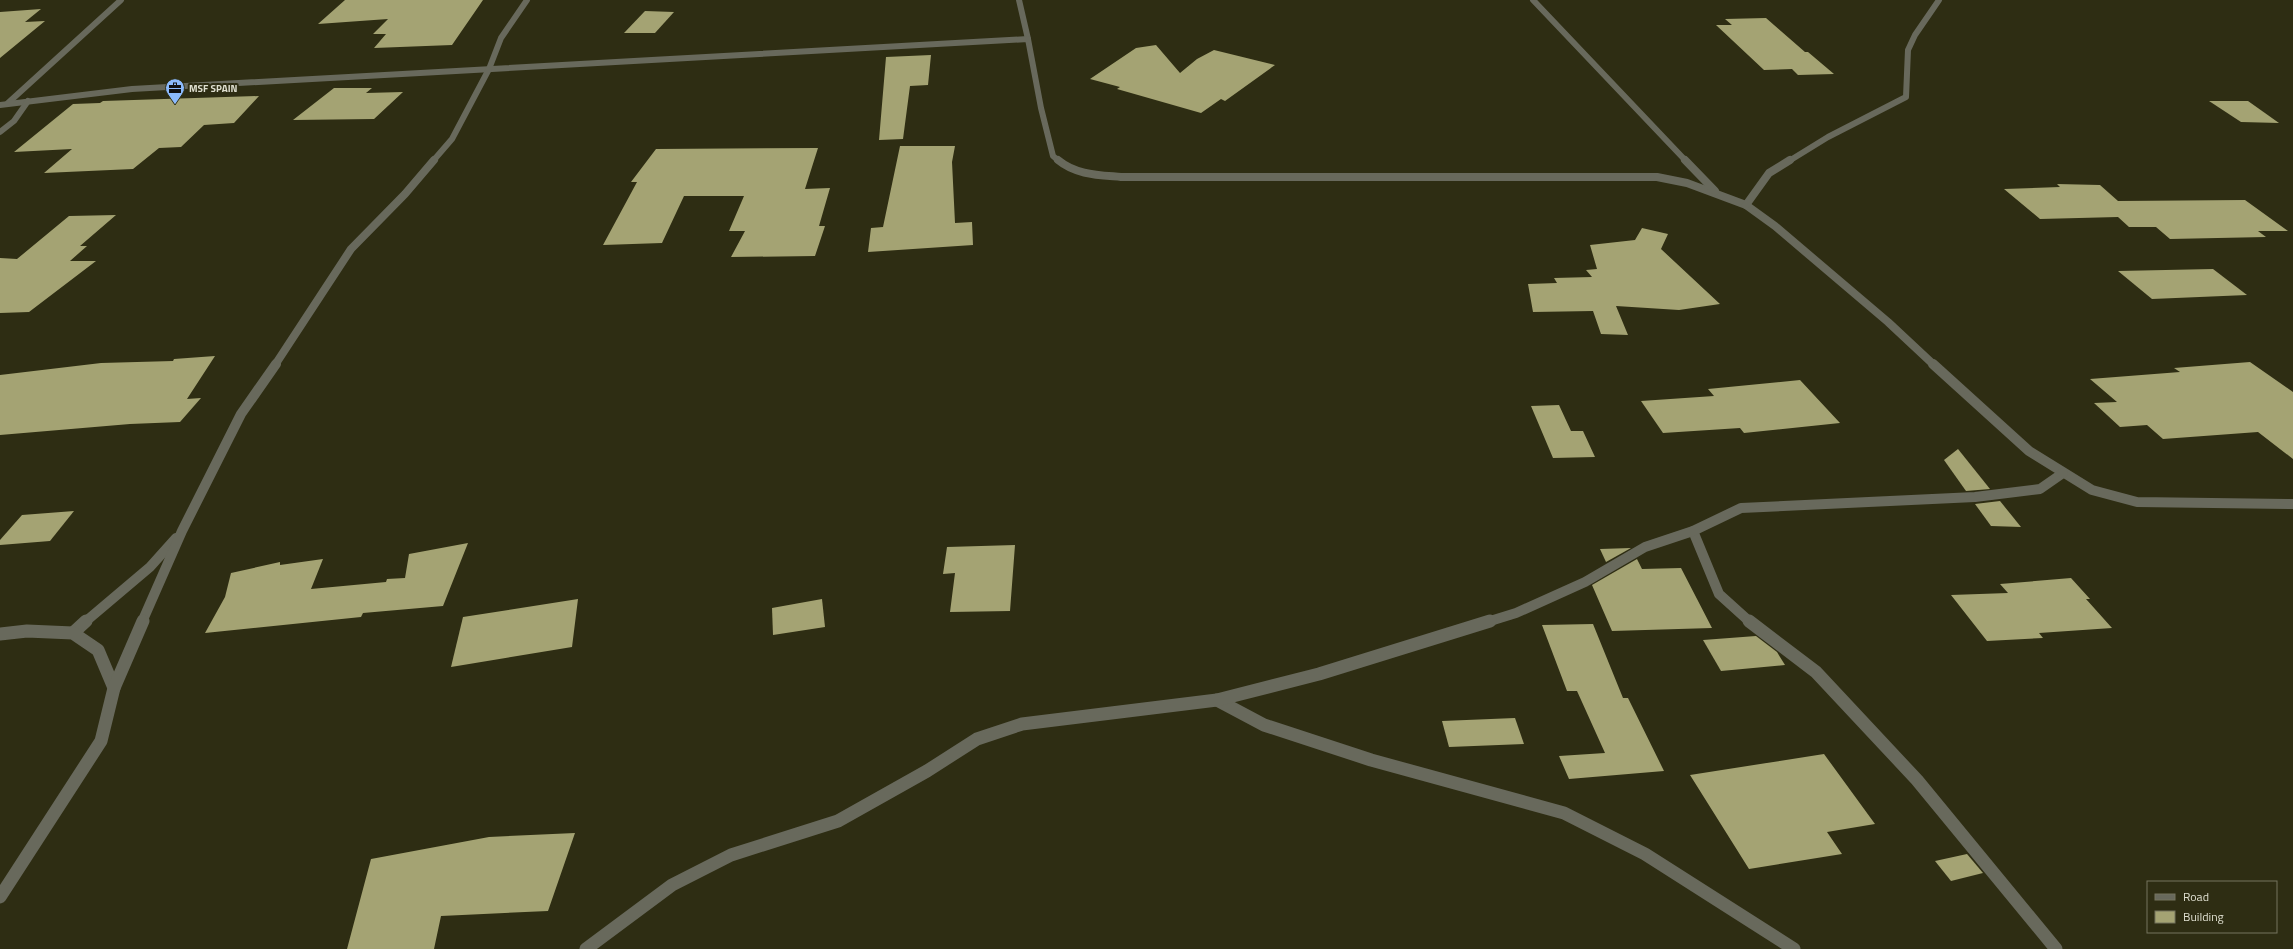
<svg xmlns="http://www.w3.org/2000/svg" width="2293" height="949" viewBox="0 0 2293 949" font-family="'Titillium Web',sans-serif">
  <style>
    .building { fill: #a4a373 }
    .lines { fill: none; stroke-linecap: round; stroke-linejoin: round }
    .minor-far3 { stroke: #68695c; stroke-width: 6 }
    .minor-far2 { stroke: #68695c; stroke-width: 8 }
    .minor-far1 { stroke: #68695c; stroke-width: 10 }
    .minor { stroke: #68695c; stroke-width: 13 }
    .labels { text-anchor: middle; stroke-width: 4; stroke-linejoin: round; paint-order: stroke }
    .far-poi-label { font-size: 10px; font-weight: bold; fill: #dfdfd0; stroke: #2e2d13; text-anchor: start }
  </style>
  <rect width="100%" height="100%" fill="#2e2d13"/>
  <g class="building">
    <path d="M345,0H483L452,45L374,48L386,34H373L388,19L318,24Z"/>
    <path d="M41,9L25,22L45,21L0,58V12Z"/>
    <path d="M645,11L674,12L655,33H624Z"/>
    <path d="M1766,18L1805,52H1808L1834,74L1798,75L1792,69L1764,70L1716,25H1732L1725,19Z"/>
    <path d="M1156,45L1180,73L1197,59L1214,50L1275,65L1225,101L1221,99L1201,113L1117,89L1120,87L1090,79L1136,48Z"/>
    <path d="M931,55L928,85L910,86L903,139L879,140L886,57Z"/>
    <path d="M334,88H372L366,93L403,92L374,119L293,120Z"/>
    <path d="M259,96L234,123L204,125L181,147L159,148L133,169L44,173L72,149L14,152L73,104L100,103L103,101Z"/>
    <path d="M2209,101H2248L2279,123L2241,122Z"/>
    <path d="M900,146H955L952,162L955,223L972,222L973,245L868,252L871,228L883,227Z"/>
    <path d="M818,148L805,189L830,188L819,226H825L815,256L731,257L745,231H729L744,196H684L662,243L603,245L637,182H631L656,149Z"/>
    <path d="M2057,184L2100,185L2118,201L2245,200L2288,231H2258L2266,237L2170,239L2156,227H2129L2118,217L2040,219L2004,189L2060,187Z"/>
    <path d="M116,215L80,246H87L70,261H96L29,312L0,313V258L17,259L69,216Z"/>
    <path d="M1642,228L1668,234L1661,249L1720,304L1679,310L1616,306L1628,335L1601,334L1593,311L1533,312L1528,284L1557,283L1554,278L1592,277L1586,270L1597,269L1590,245L1635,240Z"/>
    <path d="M2213,269L2247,295L2152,299L2118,271Z"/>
    <path d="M215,356L187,399L201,398L180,422L130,424L0,435V375L101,363L173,361L174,359Z"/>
    <path d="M2250,362L2293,392V459L2258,432L2163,439L2147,425L2120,427L2094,403L2117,402L2090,379L2180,372L2174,368Z"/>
    <path d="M1800,380L1840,423L1744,433L1740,428L1663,433L1641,401L1714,396L1708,389Z"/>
    <path d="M1559,405L1571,431H1583L1595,457L1553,458L1531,406Z"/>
    <path d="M1958,449L1990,489L1966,491L1944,460Z"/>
    <path d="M2000,501L2021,527L1991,526L1975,504Z"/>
    <path d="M74,511L50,541L0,545V540L22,515Z"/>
    <path d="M468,543L443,606L363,613L361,617L205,633L225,597L231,573L280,562V565L323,559L311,589L386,582L387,579L405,578L409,554Z"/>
    <path d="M1015,545L1010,611L950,612L955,573L943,574L947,547Z"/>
    <path d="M1631,548L1606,562L1600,549Z"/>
    <path d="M1637,559L1642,569L1681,568L1712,628L1612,631L1592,585Z"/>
    <path d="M2071,578L2090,599H2086L2112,628L2039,633L2043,638L1987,641L1951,595L2008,593L2000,584Z"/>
    <path d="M578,599L572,647L451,667L463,617Z"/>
    <path d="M822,599L825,627L773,635L772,608Z"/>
    <path d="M1593,624L1623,698H1628L1664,771L1569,779L1559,756L1605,753L1577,691H1567L1542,625Z"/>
    <path d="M1756,636L1777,652L1785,665L1721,671L1703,640Z"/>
    <path d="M1515,718L1524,744L1449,747L1442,721Z"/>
    <path d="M1824,754L1875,824L1827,832L1842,854L1749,869L1690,775Z"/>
    <path d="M575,833L548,911L441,916L434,949H347L371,859L489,837Z"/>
    <path d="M1967,854L1983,873L1951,881L1935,861Z"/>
  </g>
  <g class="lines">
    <g class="minor-far3">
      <path d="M1019,0L1028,39"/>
      <path d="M1533,0L1686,161"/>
      <path d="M8,103L121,0"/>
      <path d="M0,105L132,89L1028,39L1041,108L1053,156L1059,161"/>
      <path d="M0,132L14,121L28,101"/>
      <path d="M433,161L452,139L489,69L501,38L527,0"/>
      <path d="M1789,161L1828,137L1906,97L1908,50L1915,35L1939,0"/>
    </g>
    <g class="minor-far2">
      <path d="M1058,160C1076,175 1099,175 1121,177H1657L1687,183L1746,205L1775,226L1888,322L1934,365"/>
      <path d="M1685,160L1715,191"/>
      <path d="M1746,205L1769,173L1790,160"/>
      <path d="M275,365L351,249L405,194L434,160"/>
    </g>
    <g class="minor-far1">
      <path d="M1933,364L2029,451L2092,490L2137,502L2293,504"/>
      <path d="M1693,531L1719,594L1750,622"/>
      <path d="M85,622L150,567L176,538"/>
      <path d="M142,622L182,531L241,414L276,364"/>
      <path d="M1487,622L1516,613L1585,582L1645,547L1693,531L1741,508L1975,497L2040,489L2063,473"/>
    </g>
    <g class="minor">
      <path d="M1749,621L1816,672L1917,780L2056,949"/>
      <path d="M73,633L86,621"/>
      <path d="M0,634L27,631L73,633L98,650L114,688"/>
      <path d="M1217,700L1264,725L1371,760L1564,813L1645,854L1794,949"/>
      <path d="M0,897L101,741L114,688L143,621"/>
      <path d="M586,949L672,885L731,855L838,821L927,771L977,739L1022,724L1217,700L1319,674L1490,621"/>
    </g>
  </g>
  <defs>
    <g id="office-pin" transform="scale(1)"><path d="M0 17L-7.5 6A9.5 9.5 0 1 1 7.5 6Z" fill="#8bbafc" stroke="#2e2d13"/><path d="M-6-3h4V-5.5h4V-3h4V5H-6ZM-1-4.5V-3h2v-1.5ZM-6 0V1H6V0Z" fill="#111"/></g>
  </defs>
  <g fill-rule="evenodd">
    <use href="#office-pin" x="175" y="88"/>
  </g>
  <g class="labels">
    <g class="far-poi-label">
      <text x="189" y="92">MSF SPAIN</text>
    </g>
  </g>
  <rect x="2147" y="881" width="130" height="52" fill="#2e2d13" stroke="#75745f"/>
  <rect x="2155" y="894" width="20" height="6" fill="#68695c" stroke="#75745f"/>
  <text x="2183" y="901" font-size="12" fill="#dfdfd0">Road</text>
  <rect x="2155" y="911" width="20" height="12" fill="#a4a373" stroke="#75745f"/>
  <text x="2183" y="921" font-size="12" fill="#dfdfd0">Building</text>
</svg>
